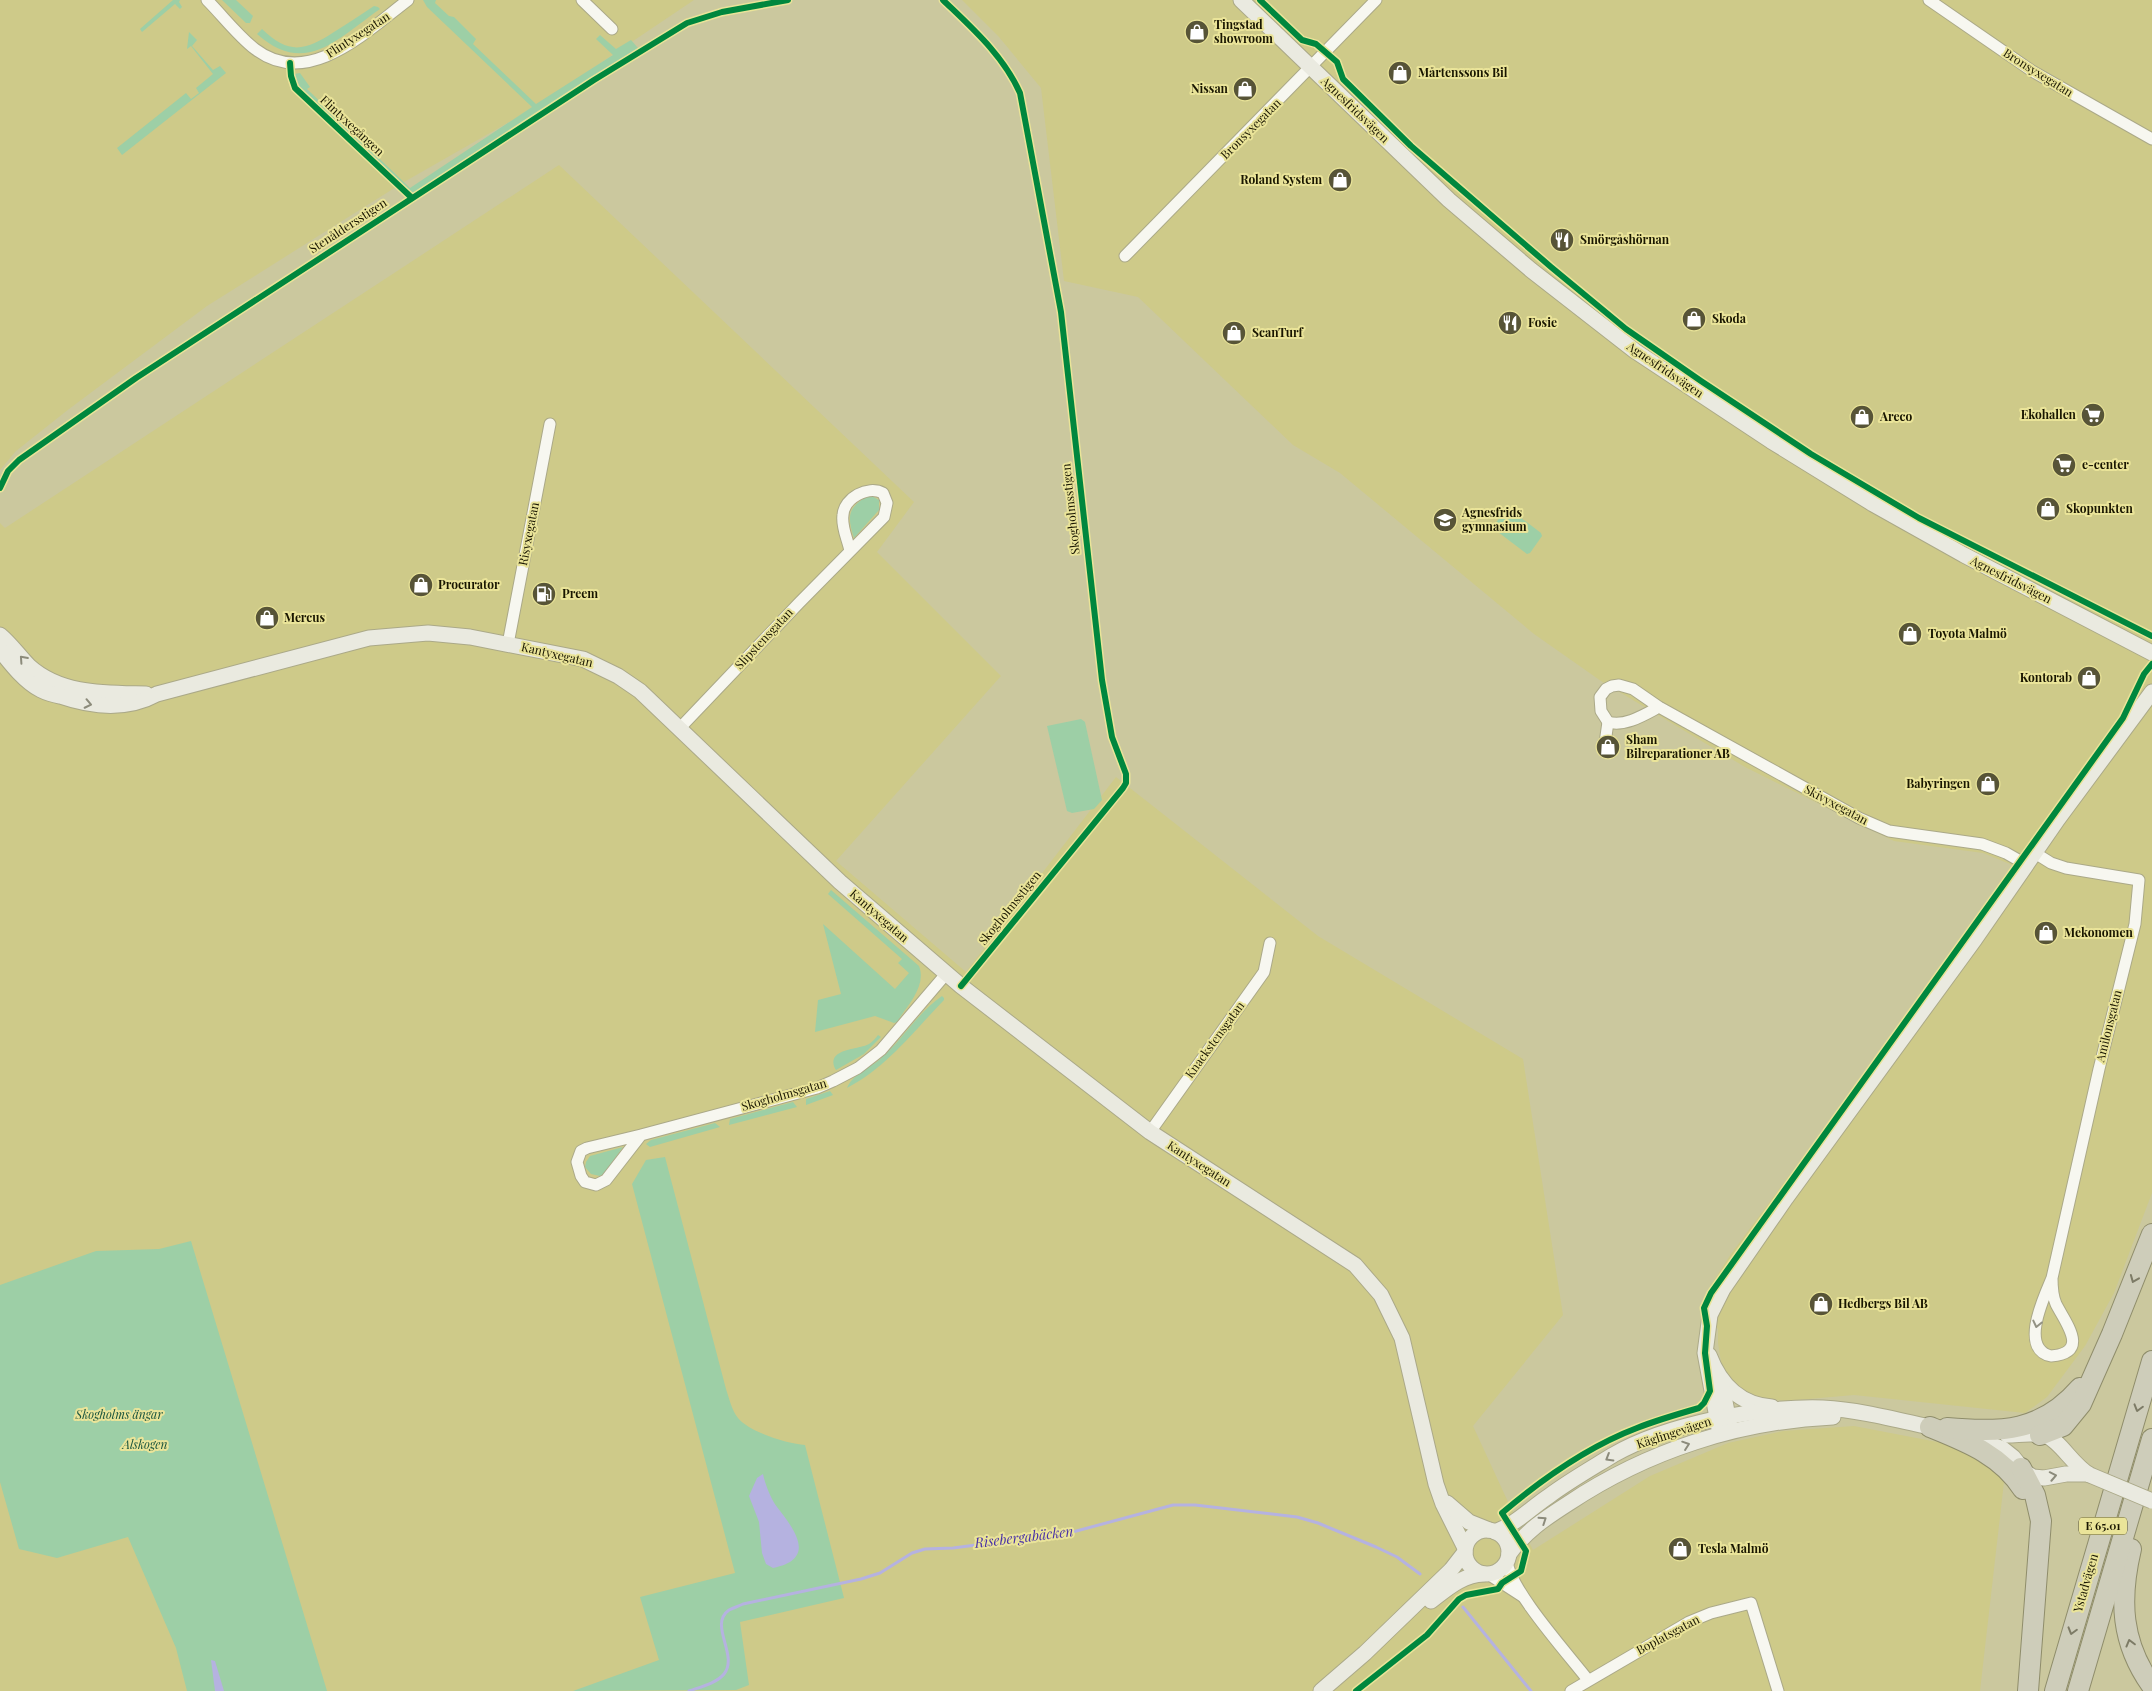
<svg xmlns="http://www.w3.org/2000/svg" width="2152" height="1691" viewBox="0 0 2152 1691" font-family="'Playfair Display',serif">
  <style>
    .built { fill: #ceca89 }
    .green { fill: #9dcfa6 }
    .water { fill: #b5b2e0 }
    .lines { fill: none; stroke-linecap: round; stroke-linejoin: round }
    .stream { stroke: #b5b2e0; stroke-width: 3 }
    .street-casing { stroke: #aba988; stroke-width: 13 }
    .secondary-casing { stroke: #aba988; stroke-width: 17 }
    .highway-casing { stroke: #8f8d6b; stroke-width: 22 }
    .street { stroke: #f7f7f0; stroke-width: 11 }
    .secondary { stroke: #eaeae0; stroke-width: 15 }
    .highway { stroke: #cecdba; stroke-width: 20 }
    .secondary-bridge-casing { stroke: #aba988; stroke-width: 17; stroke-linecap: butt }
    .secondary-bridge { stroke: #eaeae0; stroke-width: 15 }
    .cycleway-casing { stroke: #eae499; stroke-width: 9 }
    .cycleway { stroke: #00873e; stroke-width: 6 }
    .oneway { stroke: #8c8b7b }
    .oneway2 { stroke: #7d7b66 }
    .oneway3 { stroke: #939284 }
    .labels { text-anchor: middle; stroke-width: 4; stroke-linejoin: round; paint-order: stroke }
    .shield { fill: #eae499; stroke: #58542e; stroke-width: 1 }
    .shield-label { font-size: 11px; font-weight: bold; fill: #191600 }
    .poi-label { font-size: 12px; font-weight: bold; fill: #191600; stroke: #eae499; text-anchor: start }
    .street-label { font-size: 12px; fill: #191600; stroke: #eae499 }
    .park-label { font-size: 12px; font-style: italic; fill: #17533d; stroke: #eae499 }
    .water-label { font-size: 14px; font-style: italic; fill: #4830a7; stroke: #eae499 }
  </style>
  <rect width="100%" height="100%" fill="#cbc89e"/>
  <g class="built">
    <path d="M0,0H694L532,109L404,182L207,306L69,409L16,451L0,470Z"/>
    <path d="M962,0H2152V1193L2114,1293L2085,1346L2047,1397L2025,1413L1854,1395L1785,1401L1763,1398L1749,1395L1735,1386L1722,1368L1718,1343V1329L1700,1311L1711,1285L1731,1254L1888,1043L1975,919L2017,867L1983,853L1894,841L1745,767L1601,681L1534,634L1340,473L1293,445L1138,297L1064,281L1041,88L999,37Z"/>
    <path d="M559,165L914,502L877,552L1001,676L836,861L966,972L1116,777L1318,936L1523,1059L1563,1315L1473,1426L1509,1504L1533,1550L1650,1476L1728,1443L1783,1431L1854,1426L1958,1446L2005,1473L1980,1691H0V523L5,528Z"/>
  </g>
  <g class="green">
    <path d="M173,0H180L179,2L182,7L180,9L175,4L142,32L140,29Z"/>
    <path d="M222,0H236L253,16L250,23H246Z"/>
    <path d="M423,0H436L435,3L449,16L454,17L476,39L473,44L536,104L613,55L596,39L600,35L616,49L631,40L638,48L412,195L301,88L295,79L294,74L300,73L310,87L307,89L410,188L532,107L427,7Z"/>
    <path d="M374,6L378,7L380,9C337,39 305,77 257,34L262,29C289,55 305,51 334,32C348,23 361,15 374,6Z"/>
    <path d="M189,32L197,40L192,46L213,70L220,66L226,73L122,155L117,148L186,93L191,99L199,93L196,88L213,74L191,46L187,49Z"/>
    <path d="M870,495L879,500V510L854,538C847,516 847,507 870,495Z"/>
    <path d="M1508,508L1541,533L1542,536L1530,553L1527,554L1494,529L1493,526Z"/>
    <path d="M1081,719L1085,722L1102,800L1094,809L1072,813L1067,811L1047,726Z"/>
    <path d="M831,890L919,966C927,986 907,1006 897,1022L894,1023L875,1016L815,1032L818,1000L841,994L823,924L895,989L909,973L898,963L902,959L828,894Z"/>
    <path d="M942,996L944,998V1000C913,1032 887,1067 847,1088C852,1075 868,1069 879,1060C902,1041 917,1013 942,996Z"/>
    <path d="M878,1035L881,1037L864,1054L836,1070C824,1048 859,1050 869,1044C872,1042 876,1038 878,1035Z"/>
    <path d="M830,1091L833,1095L806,1105V1099Z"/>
    <path d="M793,1102L797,1107L729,1125L730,1119Z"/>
    <path d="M715,1123L720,1127L650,1147L646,1144L651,1140Z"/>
    <path d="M623,1147L604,1174L600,1176L591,1174L585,1167L586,1162L590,1156Z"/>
    <path d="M665,1157L726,1389C729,1398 732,1411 738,1418C749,1432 788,1444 805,1445L844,1598L740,1622L749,1685L736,1690L573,1691L659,1660L640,1597L735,1573L632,1184L646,1160Z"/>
    <path d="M191,1241L327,1691H187L176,1648L128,1537L57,1558L19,1549L0,1482V1285L96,1251L159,1249Z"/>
  </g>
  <g class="water">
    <path d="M763,1474C765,1484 771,1499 777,1507C794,1529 818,1559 773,1568L766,1564L762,1553L759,1522L749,1496L757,1478Z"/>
    <path d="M211,1660L215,1661L224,1691H215Z"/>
  </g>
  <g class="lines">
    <g class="stream">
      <path d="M1463,1607L1531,1691"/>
      <path d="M689,1691C700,1687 717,1683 724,1674C739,1655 708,1625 729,1610C733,1608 739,1606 743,1604L861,1579L880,1573L912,1553L925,1549L953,1548L1069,1533L1173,1505H1195L1297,1517L1318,1523L1376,1547L1397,1557L1420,1574"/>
    </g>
    <g class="street-casing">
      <g id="street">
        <path d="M207,0C222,15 238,36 255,49C308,90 367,31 408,0"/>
        <path d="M582,0L612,29"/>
        <path d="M1929,0L2032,71L2152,139"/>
        <path d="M1125,256L1376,0"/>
        <path d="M508,644L550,424"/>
        <path d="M1659,707C1644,715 1625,727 1608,722L1601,711L1600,697L1606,689L1612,686L1619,685L1633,689L1659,707L1859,818L1889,831L1982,844L2006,853L2027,865"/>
        <path d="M679,729L799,603L884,517L887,503L883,493C868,485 844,498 843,515C841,527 848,540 850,551"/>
        <path d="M1605,743L1608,722"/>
        <path d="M2035,853L2051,863L2066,868L2139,880L2135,924L2099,1069L2052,1278C2044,1297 2019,1349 2051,1356C2091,1353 2065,1322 2056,1304C2052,1295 2052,1287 2052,1278"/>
        <path d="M1150,1132L1264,972L1270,943"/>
        <path d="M641,1135L587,1148L581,1151L577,1162L581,1176L585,1182L596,1185L606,1180L641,1135L817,1088L833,1081L858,1068L881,1050L946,974"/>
        <path d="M1507,1561C1510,1590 1568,1654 1588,1680"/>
        <path d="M1488,1574L1522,1596"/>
        <path d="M1571,1691L1689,1622L1711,1613L1751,1603L1778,1691"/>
      </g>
    </g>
    <g class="secondary-casing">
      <g id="secondary">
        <path d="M1241,0L1449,200L1531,270L1635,351L1771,441L1873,504L1964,555L2152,653"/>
        <path d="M0,635C11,644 19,656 29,666C61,695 106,693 146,694"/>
        <path d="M0,650C11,664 25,682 41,690C47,693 54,695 60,696C92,707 126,711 157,694L369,638L428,633L470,637L583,659L618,676L640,691L840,882L961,986L1150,1132L1355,1265L1381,1295L1402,1338L1436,1484L1443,1504L1465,1548"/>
        <path d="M1709,1355C1720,1384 1740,1405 1772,1407"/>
        <path d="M1721,1381L1730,1427"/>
        <path d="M1720,1434L1705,1353L1710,1315L1723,1289L1786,1198L1975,939L2058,819L2152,692"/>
        <path d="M2007,1435C2019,1435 2035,1432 2046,1436C2060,1440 2073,1466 2090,1475"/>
        <path d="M1969,1436L2003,1449L2013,1457L2025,1472L2033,1477L2044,1478L2066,1474H2088"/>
        <path d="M1447,1503L1469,1522L1489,1530"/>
        <circle cx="1487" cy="1552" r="22"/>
        <path d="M1495,1532C1516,1524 1531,1508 1549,1496C1569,1481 1592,1468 1613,1455C1667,1424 1761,1406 1823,1408C1862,1410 1901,1421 1939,1429"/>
        <path d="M1509,1554C1526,1531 1544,1519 1569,1503C1647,1451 1739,1421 1833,1417"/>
        <path d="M1431,1601C1448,1588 1462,1575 1484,1574"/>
        <path d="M1321,1691L1365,1653L1451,1570L1465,1552"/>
      </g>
    </g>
    <g class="highway-casing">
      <g id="highway">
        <path d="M1930,1427C1967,1442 2001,1455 2023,1489"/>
        <path d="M1947,1428C2001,1433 2042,1432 2080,1388"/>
        <path d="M2040,1435L2063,1426L2081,1404L2112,1334L2152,1234"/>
        <path d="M2021,1468L2035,1495L2041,1521L2028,1691"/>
        <path d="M2131,1549C2119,1600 2121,1643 2152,1686"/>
        <path d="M2055,1691L2152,1361"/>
        <path d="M2078,1691L2152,1439"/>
      </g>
    </g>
    <use href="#street" class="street"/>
    <use href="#secondary" class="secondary"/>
    <use href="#highway" class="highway"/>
    <g class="secondary-bridge-casing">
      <path id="secondary-bridge" d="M2090,1475L2152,1501"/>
    </g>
    <use href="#secondary-bridge" class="secondary-bridge"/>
    <g class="cycleway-casing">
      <g id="cycleway">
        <path d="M943,0C972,28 1003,55 1020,93L1061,312L1102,680L1112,737L1126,774V783L1123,788L961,986"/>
        <path d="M1260,0L1302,40L1316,44L1337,62L1343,79L1411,146L1551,267L1626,329L1701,381L1811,454L1919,518L2152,636"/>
        <path d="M290,63L291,76L295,88L412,198"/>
        <path d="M0,488L8,471L19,460L136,378L594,80L687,23L722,12L788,0"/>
        <path d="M1356,1691L1427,1635L1459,1599L1466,1595L1498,1589L1502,1583L1521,1571L1526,1551L1502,1513C1542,1479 1587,1447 1637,1428C1657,1420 1678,1414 1699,1408L1704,1403L1710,1391L1705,1353L1707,1326L1704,1308L1711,1293L2123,718L2144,674L2152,664"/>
      </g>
    </g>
    <use href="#cycleway" class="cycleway"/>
  </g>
  <defs><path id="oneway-chevron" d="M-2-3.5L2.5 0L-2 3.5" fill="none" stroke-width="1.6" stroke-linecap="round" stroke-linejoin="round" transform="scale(1.25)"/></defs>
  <g class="oneway">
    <use href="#oneway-chevron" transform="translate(23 659) rotate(-132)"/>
    <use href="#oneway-chevron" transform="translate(88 704) rotate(12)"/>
    <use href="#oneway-chevron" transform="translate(1686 1445) rotate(-19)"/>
    <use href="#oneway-chevron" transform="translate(1609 1458) rotate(149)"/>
    <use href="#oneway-chevron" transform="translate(2053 1476) rotate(-11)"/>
    <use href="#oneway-chevron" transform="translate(1543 1520) rotate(-34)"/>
  </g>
  <g class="oneway2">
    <use href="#oneway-chevron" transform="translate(2134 1279) rotate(112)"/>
    <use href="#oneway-chevron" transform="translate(2138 1408) rotate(106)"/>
    <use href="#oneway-chevron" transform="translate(2072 1631) rotate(106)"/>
    <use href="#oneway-chevron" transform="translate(2130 1643) rotate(-105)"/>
  </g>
  <use class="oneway3" href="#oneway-chevron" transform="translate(2037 1324) rotate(103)"/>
  <defs>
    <g id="shop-disc" transform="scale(1.25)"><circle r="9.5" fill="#575437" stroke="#eae499"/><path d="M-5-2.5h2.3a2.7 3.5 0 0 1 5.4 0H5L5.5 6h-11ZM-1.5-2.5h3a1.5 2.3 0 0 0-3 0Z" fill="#fff"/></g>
    <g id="restaurant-disc" transform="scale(1.25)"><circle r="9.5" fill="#575437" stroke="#eae499"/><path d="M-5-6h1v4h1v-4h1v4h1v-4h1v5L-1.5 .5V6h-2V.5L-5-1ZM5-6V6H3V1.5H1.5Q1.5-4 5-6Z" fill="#fff"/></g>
    <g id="supermarket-disc" transform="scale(1.25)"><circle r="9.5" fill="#575437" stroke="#eae499"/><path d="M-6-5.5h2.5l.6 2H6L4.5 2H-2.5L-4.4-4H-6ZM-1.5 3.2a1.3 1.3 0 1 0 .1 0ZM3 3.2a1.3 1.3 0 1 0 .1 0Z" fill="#fff"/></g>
    <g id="school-disc" transform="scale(1.25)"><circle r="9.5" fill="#575437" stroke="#eae499"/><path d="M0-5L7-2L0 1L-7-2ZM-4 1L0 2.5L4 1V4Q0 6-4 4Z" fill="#fff"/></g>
    <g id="fuel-disc" transform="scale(1.25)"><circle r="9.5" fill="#575437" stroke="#eae499"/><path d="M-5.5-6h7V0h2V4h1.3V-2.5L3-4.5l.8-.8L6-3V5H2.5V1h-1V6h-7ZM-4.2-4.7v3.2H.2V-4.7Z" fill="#fff"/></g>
  </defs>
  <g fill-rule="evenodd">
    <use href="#shop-disc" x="1197" y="32"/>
    <use href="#shop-disc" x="1400" y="73"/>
    <use href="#shop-disc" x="1245" y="89"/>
    <use href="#shop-disc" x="1340" y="180"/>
    <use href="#restaurant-disc" x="1562" y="240"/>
    <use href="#shop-disc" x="1694" y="319"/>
    <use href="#restaurant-disc" x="1510" y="323"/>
    <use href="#shop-disc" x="1234" y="333"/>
    <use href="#supermarket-disc" x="2093" y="415"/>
    <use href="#shop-disc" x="1862" y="417"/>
    <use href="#supermarket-disc" x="2064" y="465"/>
    <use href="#shop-disc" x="2048" y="509"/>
    <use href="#school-disc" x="1445" y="520"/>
    <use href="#shop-disc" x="421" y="585"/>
    <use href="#fuel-disc" x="544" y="594"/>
    <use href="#shop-disc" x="267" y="618"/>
    <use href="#shop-disc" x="1910" y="634"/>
    <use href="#shop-disc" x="2089" y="678"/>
    <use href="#shop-disc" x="1608" y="747"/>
    <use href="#shop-disc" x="1988" y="784"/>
    <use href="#shop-disc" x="2046" y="933"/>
    <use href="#shop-disc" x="1821" y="1304"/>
    <use href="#shop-disc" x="1680" y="1549"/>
  </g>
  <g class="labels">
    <rect class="shield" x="2079" y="1517.5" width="48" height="17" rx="4"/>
    <g class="shield-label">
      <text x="2103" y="1530">E 65.01</text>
    </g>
    <g class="poi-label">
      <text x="1214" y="29">Tingstad<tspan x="1214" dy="14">showroom</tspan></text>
      <text x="1418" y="77">Mårtenssons Bil</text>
      <text x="1228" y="93" text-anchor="end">Nissan</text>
      <text x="1322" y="184" text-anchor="end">Roland System</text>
      <text x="1580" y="244">Smörgåshörnan</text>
      <text x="1712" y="323">Skoda</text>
      <text x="1528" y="327">Fosie</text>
      <text x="1252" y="337">ScanTurf</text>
      <text x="2076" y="419" text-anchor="end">Ekohallen</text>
      <text x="1880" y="421">Areco</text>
      <text x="2082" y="469">e-center</text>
      <text x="2066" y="513">Skopunkten</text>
      <text x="1462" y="517">Agnesfrids<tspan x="1462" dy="14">gymnasium</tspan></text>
      <text x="438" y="589">Procurator</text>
      <text x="562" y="598">Preem</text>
      <text x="284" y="622">Mercus</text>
      <text x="1928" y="638">Toyota Malmö</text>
      <text x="2072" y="682" text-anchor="end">Kontorab</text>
      <text x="1626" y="744">Sham<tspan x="1626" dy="14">Bilreparationer AB</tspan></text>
      <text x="1970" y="788" text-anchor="end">Babyringen</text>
      <text x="2064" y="937">Mekonomen</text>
      <text x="1838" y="1308">Hedbergs Bil AB</text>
      <text x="1698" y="1553">Tesla Malmö</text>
    </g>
    <g class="street-label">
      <text transform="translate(358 35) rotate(-33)" y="4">Flintyxegatan</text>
      <text transform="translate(2038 73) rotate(32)" y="4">Bronsyxegatan</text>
      <text transform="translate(1355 110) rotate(44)" y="4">Agnesfridsvägen</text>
      <text transform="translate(352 126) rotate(43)" y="4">Flintyxegången</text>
      <text transform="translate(1251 129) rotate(-45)" y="4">Bronsyxegatan</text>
      <text transform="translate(348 226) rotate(-33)" y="4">Stenåldersstigen</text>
      <text transform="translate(1665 370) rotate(34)" y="4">Agnesfridsvägen</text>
      <text transform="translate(1071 509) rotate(-96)" y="4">Skogholmsstigen</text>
      <text transform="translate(529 534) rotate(-79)" y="4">Risyxegatan</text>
      <text transform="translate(2011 580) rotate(27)" y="4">Agnesfridsvägen</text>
      <text transform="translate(764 639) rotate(-47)" y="4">Slipstensgatan</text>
      <text transform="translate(557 655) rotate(13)" y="4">Kantyxegatan</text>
      <text transform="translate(1836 805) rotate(28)" y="4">Skivyxegatan</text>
      <text transform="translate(1010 908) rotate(-51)" y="4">Skogholmsstigen</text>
      <text transform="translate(879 916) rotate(41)" y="4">Kantyxegatan</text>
      <text transform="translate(2109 1026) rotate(-76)" y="4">Amilonsgatan</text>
      <text transform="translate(1215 1040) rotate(-54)" y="4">Knackstensgatan</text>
      <text transform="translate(784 1095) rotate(-16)" y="4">Skogholmsgatan</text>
      <text transform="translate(1199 1164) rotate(33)" y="4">Kantyxegatan</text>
      <text transform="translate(1674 1433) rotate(-18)" y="4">Käglingevägen</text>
      <text transform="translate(2086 1583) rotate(-74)" y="4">Ystadvägen</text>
      <text transform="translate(1668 1635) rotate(-28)" y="4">Boplatsgatan</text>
    </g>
    <g class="park-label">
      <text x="119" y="1419">Skogholms ängar</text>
      <text x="145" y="1449">Alskogen</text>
    </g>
    <g class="water-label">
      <text transform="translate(1024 1537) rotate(-7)" y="5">Risebergabäcken</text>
    </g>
  </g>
</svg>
